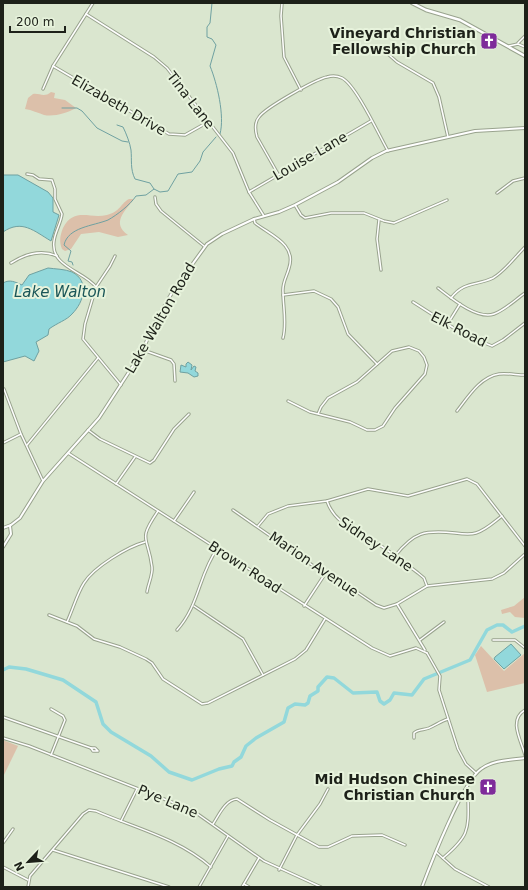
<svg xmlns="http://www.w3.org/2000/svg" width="528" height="890" viewBox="0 0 528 890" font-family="'DejaVu Sans',sans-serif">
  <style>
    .green { fill: #dcc0aa }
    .water { fill: #92d8db; stroke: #6fa1a1 }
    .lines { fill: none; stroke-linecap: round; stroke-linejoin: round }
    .stream { stroke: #6fa1a1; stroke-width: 1 }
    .river { stroke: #92d8db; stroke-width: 3.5 }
    .minor-casing { stroke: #99a38e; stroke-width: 3.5 }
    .tertiary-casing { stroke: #99a38e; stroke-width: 4 }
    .secondary-casing { stroke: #99a38e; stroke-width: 4.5 }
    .minor { stroke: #fff; stroke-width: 1.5 }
    .tertiary { stroke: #fff; stroke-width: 2 }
    .secondary { stroke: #fff; stroke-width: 2.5 }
    .labels { text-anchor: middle; stroke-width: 4; stroke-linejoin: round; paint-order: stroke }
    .poi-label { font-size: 14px; font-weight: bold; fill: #1d2119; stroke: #e7f3dc; text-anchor: end }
    .street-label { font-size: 14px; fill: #1d2119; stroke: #e7f3dc }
    .water-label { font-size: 15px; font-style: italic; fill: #195557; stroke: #e7f3dc }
  </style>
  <rect width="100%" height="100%" fill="#dae6cf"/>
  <g class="green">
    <path d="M51,92L55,93L54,98L65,100L76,108C67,113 54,117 44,115C38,113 32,110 25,109L28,98L33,94C40,93 44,98 51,92Z"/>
    <path d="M129,199H134C125,211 111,223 128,235L118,237L99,232L81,234L71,249L65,251L62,249C59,241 60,236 63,228C74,207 89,219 107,215C120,212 121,203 129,199Z"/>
    <path d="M525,597V618L515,617L510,612L502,614L501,610L514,606Z"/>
    <path d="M481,646L504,671L525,653V683L487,692L475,655Z"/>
    <path d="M3,740L18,746L3,777Z"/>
  </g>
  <g class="water">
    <path d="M3,175H18L48,192L53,198V212L59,215L51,241C34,231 22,219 3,232Z"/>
    <path d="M48,268C55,269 65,269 72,272C90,281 84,302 72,314C67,320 57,323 49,329L48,335L36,342L39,351L34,361L25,356L3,362V283C10,279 15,282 22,285L29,275Z"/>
    <path d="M188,362L192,365L191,370L194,366L196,367L195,371L198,373V376L194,377L188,373L180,372L181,365L186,367V364Z"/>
    <path d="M511,644L521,655L504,669L494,659L495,657Z"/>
  </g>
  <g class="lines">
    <g class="stream">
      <path d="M212,3L210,23L207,27V37L212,39L216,45L210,66C217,83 225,116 220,134"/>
      <path d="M62,108H77L82,111L97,128L122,141L128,142"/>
      <path d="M117,125L123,127C126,133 130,143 131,150C132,160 130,169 135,179L150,183L154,189"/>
      <path d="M73,265L72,262L68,261L71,251L64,245C68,227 93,226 108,220C117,215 130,205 136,196L146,195L154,189L160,192L168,191L178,174L192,172L200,161L203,152L216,137"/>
    </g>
    <path class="river" d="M3,670L9,667L26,669L63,680L96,702L103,724L111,732L151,756L169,772L192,780L219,769L232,766L234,762L241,757L246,746L256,738L284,722L288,708L295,704L305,705L308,703L310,696L318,691V687L327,677L334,678L353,693L377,692L380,701L384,704L390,700L394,693L412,695L424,679L470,660L487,630L497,625H503L512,632L525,626"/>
    <g class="minor-casing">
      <g id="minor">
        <path d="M282,3L281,16L284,57L301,90"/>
        <path d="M86,14L154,57L167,68L233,153L249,192L264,216"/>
        <path d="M518,43L525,36"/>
        <path d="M509,46L518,44L525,47"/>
        <path d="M380,47L397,62L433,83L439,97L448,137"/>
        <path d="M53,66L169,134L185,135L208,122"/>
        <path d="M43,89L53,66L93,3"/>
        <path d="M27,174L33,175L39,179L52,180L55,189V199L62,214C61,223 55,232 54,241C50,267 84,271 96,287L85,324L83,339L121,385"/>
        <path d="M278,174L257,137C255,130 254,123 259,117C265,108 316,79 327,77C333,75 338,76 342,78C356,85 379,135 388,151"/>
        <path d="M249,192L371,121"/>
        <path d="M497,193L513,181L525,178"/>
        <path d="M155,197L156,204L161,211L204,246"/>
        <path d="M295,205L301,215L305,218L331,213H364L384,221L394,223L447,200"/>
        <path d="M254,219L255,223C270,235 297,244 289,268C287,276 282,283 283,292C283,307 287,323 283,338"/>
        <path d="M379,220L377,239L381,270"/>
        <path d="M11,263C25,254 41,249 57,256"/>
        <path d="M96,287L110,266L115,256"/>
        <path d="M438,288C451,298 477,320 494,314C505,310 515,300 525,293"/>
        <path d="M283,295L314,291L331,299L338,307L348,334L377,364"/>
        <path d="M451,298C464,281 476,286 493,278C505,271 515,257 525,247"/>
        <path d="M413,302L463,334L492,346L503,340L525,323"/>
        <path d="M447,325L460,304"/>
        <path d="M143,350L171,360L174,364L175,381"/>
        <path d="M4,389L21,434L43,481"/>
        <path d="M288,401L310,412L350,422L367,430H375L383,426L395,408L425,374L427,365L424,357L419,351L409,347L392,351L357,382L328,398L321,407L318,414"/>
        <path d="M457,411C468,397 480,377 499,374C508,373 517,375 525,375"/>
        <path d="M88,430L100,439L150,463L154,460L174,429L189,414"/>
        <path d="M3,443L21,434"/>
        <path d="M27,445L98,358"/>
        <path d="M68,453L372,648L390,656L416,648L427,653"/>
        <path d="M116,484L135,457"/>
        <path d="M327,501C335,525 359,531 378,544C392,553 405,563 418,573L424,578L427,586"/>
        <path d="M233,510L325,574L348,586L376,605L384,608L397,604L427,586L492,579L504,573L525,554"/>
        <path d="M174,521L194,492"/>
        <path d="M258,526L268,514L288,506L327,501L368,489L408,496L467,479L477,484L525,546"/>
        <path d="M395,556C414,532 424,530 455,533C462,534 470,535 476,533C486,530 494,522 502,516"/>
        <path d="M147,592C148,584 153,575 152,567C148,535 137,542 158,511"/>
        <path d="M397,604L425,650"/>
        <path d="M194,606L243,639L263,675"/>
        <path d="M304,606L325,574"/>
        <path d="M49,615L77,626L94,639L120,647L146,659L152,663L163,679L202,704L208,703L295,659L306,650L325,619"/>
        <path d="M67,622C73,609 77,594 84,583C94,567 127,547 145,542"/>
        <path d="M177,630C199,606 199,574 217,549"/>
        <path d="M420,640L444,622"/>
        <path d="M493,640H515L525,648"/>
        <path d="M427,653L440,676L439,690L458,749L466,764L476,773"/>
        <path d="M525,710C508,720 521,740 525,755"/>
        <path d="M3,717L91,748"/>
        <path d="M3,738L29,746L192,810L264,861L321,887"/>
        <path d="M414,738V733C418,729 424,730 429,728C436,725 441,721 448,719"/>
        <path d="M91,748H95L98,751H93Z"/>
        <path d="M51,755L65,720L63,716L51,709"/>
        <path d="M121,821L137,789"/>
        <path d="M213,824C219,815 225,800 237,799L270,820L319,847H328L352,836L382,835L405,845"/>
        <path d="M3,843L13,829"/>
        <path d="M53,850L169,887"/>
        <path d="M436,852L455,869L489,887"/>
        <path d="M443,858C468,837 469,831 468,799L463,794"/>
        <path d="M3,867L28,880"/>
        <path d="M279,870L297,835L320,804L328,789"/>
        <path d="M244,884L249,887"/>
        <path d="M28,887L30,876L83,814L89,810L96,811C135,828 178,838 211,867"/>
        <path d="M199,887L228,836"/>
        <path d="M242,887L259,858"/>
      </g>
    </g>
    <g class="tertiary-casing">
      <g id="tertiary">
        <path d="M3,528L11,525L20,518L43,481L99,418L142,352L153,326L173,291L207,244L222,234L254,219L279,212L295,205L338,182L372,158L386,151L475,131L525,128"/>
        <path d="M3,547L11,534L10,526"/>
        <path d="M422,887C431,863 463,781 481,769C493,760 510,760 525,758"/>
      </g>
    </g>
    <g class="secondary-casing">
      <path id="secondary" d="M412,3L426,10L460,20L525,56"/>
    </g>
    <use href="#minor" class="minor"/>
    <use href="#tertiary" class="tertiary"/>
    <use href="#secondary" class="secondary"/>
  </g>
  <defs>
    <g id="church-square" transform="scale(0.9)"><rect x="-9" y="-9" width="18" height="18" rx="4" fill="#7e2b9a" stroke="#e7f3dc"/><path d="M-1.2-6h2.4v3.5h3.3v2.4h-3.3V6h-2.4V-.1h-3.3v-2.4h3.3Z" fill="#fff"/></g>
  </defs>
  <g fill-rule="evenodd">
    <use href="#church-square" x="489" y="41"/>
    <use href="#church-square" x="488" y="787"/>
  </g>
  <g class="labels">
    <g class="poi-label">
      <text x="476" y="38">Vineyard Christian<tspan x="476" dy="16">Fellowship Church</tspan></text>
      <text x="475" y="784">Mid Hudson Chinese<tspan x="475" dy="16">Christian Church</tspan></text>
    </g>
    <g class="street-label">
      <text transform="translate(191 100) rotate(52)" y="5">Tina Lane</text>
      <text transform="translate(119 105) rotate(30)" y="5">Elizabeth Drive</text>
      <text transform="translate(310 156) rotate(-30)" y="5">Louise Lane</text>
      <text transform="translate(160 318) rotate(-60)" y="5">Lake Walton Road</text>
      <text transform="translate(459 329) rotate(27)" y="5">Elk Road</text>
      <text transform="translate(376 544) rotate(34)" y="5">Sidney Lane</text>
      <text transform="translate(314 564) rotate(34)" y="5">Marion Avenue</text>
      <text transform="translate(245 567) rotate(33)" y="5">Brown Road</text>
      <text transform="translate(168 801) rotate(23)" y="5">Pye Lane</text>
    </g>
    <g class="water-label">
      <text x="60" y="297">Lake Walton</text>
    </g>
  </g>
  <rect width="528" height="890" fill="none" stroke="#1d2119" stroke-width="8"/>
  <g transform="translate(28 862) rotate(244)" stroke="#e7f3dc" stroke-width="3" paint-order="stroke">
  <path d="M0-3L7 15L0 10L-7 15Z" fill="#1d2119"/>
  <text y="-6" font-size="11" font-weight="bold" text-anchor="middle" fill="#1d2119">N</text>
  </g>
  <path d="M10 26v6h55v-6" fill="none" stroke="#1d2119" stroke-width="2"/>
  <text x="16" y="26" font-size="12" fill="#1d2119" stroke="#e7f3dc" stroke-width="3" paint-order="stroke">200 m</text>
</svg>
